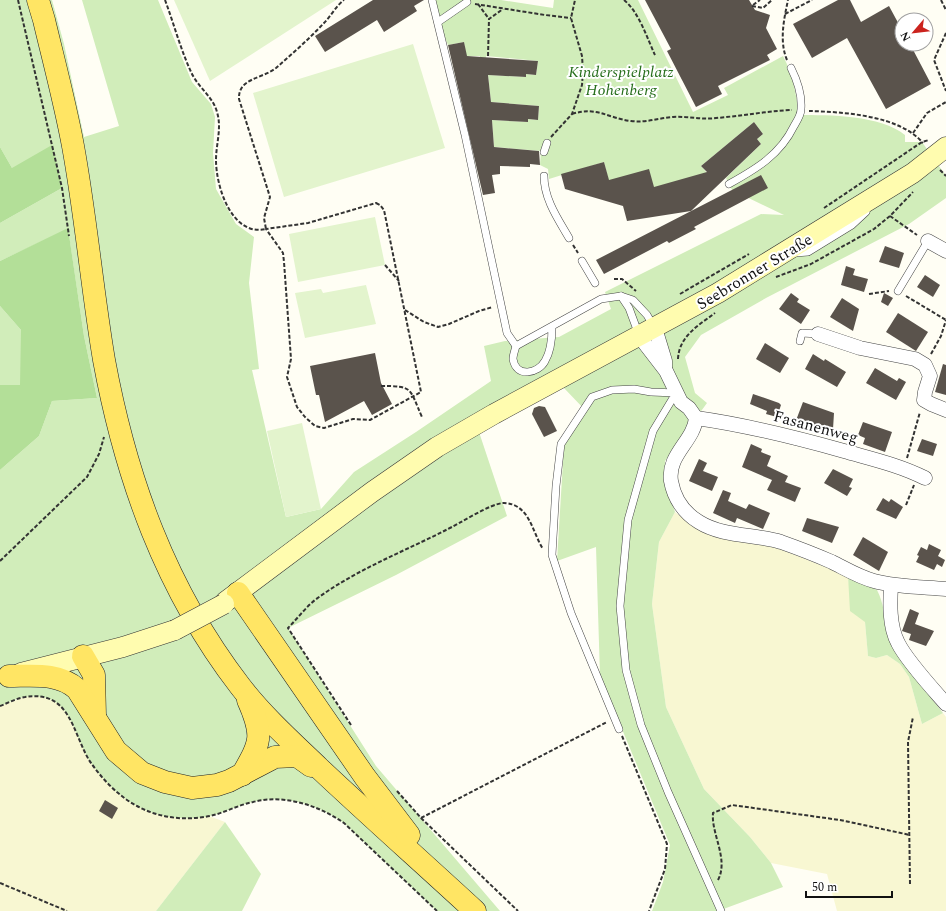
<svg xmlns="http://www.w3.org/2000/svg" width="946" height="911" viewBox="0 0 946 911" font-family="Spectral,serif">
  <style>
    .farmland { fill: #f8f7d2 }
    .green { fill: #d1edba }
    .forest { fill: #b3df98 }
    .pitch { fill: #e3f4cd }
    .building { fill: #5a534c }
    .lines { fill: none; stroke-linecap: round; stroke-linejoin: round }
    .lane-casing { stroke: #444; stroke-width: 8 }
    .street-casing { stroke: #444; stroke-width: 15 }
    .secondary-casing { stroke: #333; stroke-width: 21 }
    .primary-casing { stroke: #222; stroke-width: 23 }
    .path { stroke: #333; stroke-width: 2; stroke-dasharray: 4 2; stroke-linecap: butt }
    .lane { stroke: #fff; stroke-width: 7 }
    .street { stroke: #fff; stroke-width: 14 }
    .secondary { stroke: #fffcaf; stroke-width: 20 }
    .primary { stroke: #ffe564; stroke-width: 22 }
    .secondary-bridge-casing { stroke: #333; stroke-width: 21; stroke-linecap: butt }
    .secondary-bridge { stroke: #fffcaf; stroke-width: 20 }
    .labels { text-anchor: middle; stroke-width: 4; stroke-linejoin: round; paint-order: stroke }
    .park-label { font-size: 16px; font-style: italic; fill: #266e1b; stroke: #fff }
    .street-label { font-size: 16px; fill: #111; stroke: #fff }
  </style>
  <rect width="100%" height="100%" fill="#fffef4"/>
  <g class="farmland">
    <path d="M675,512L698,529L780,549L848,576L850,593L865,622L868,656L876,658L887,655L900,664L909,677L922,724L943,713L946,717V911H837L827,874L771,863L750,837L704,789L666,707L652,604L659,542Z"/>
    <path d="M40,696L56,701L68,715L89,760L119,794L179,819L209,816L225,822L156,911H0V706L24,697Z"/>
  </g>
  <g class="green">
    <path d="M0,0H52L64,44L84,137L119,126L82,0H158L192,82L211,104L215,117L213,153L216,189L236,224L254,237L249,283L259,369L252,370L286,517L321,509L354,472L416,432L491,381L484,346L505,341L559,337L611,309L605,292L761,214L784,215L732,190L726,178L761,144L757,139L763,134L754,122L701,166L708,174L652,188L607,181L608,178L604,162L549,179L548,169L540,165L541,151L494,147L492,120L528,122V119L538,120L539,106L491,102L488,75L526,77V74L536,75L538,61L486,56V69H480V56H466L464,42L448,45L438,22L432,0H501L553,8L554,0H638L693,112L728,95L724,88L783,56C793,75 796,93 799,115C829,115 881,115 905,135V142H922L946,176V198L909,224L766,298L701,335L685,357L695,393L707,403L665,461L667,487L675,512L659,542L652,604L666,707L704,789L750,837L771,863L783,887L718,911H652L663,882L670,845L600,676L596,547L557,561L564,445L586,411L563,387L479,432L507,516L396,575L288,628L376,766L500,911H437L344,823C318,805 284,794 253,802C238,805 224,813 210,816C184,821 159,818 137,806C118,796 101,778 89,760C72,731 70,690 25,697C17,698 8,703 0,706V470L39,436L52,401L97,398L84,336L68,229L0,261V223L62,188L12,168L0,147Z"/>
    <path d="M0,306L21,330V385H0Z"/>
    <path d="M848,576L877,590C884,603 884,617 888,632C896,657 926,691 943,713L922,724L909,677L900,664L887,655L876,658L868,656L865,622L850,611Z"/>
    <path d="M225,822L261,874L242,911H156Z"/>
  </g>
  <g class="forest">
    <path d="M52,145L62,188L0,223V147L12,168Z"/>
    <path d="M68,228L84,336L97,398L52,401L39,436L0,470V385H20L21,330L0,306V261Z"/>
  </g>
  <g class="pitch">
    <path d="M174,0H336L210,81Z"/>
    <path d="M413,44L445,148L284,197L253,93Z"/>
    <path d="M375,217L385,265L298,282L289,234Z"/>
    <path d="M366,285L376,324L305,338L295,293L321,289L323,293Z"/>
    <path d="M302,423L321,509L286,517L267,431Z"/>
  </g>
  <g class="building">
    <path d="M373,0H424L414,6L417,11L384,32L377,20L325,52L315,36Z"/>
    <path d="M645,0H749L755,10L770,15L766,28L777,49L767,55L770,60L718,86L722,94L696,107L667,51L671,49Z"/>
    <path d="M838,0H850L861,22L889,6L902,30V44H910L931,84L886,109L847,38L812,58L793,24Z"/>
    <path d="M464,42L467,56L538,61L536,75L526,74V77L488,75L491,102L539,106L538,120L528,119V122L492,120L494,147L539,151L540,165L530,164V167L500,166V174L492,175L495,193L483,195L448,45Z"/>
    <path d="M754,122L763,134L757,139L761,144L691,211L627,221L623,206L565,189L561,174L604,162L609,180L649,169L654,187L707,172L701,166Z"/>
    <path d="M761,175L768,188L694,227L696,229L669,243L667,241L604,274L596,260Z"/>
    <path d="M885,246L904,253L899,268L879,262Z"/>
    <path d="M846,266L855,269L853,275L868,279L864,292L841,285Z"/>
    <path d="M925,275L940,285L933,297L917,287Z"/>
    <path d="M791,293L799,299L797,302L810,310L801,324L779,309Z"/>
    <path d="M884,293L893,298L888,306L881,302Z"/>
    <path d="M842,298L859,309L853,331L830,317Z"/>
    <path d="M898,313L928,332L916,351L886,332Z"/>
    <path d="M765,343L789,358L780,373L756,359Z"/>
    <path d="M375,353L381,383L392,404L372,415L364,401L325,422L319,395H316L310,366Z"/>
    <path d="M813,354L824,361L825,359L846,372L837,387L805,369Z"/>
    <path d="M943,364L946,365V395L935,392Z"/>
    <path d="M875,368L897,381L899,378L906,382L896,400L866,383Z"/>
    <path d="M753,394L779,403L781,405L777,417L766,414L767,411L750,404Z"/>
    <path d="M803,402L834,413L833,429L828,428L826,433L795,423Z"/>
    <path d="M539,406L545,407L557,431L544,437L532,414L534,408Z"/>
    <path d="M863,422L892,432L885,452L863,444L865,438L858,435Z"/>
    <path d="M922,439L937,444L933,456L917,451Z"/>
    <path d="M751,444L762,449L761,452L771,456L767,466L788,476L785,482L801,488L795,502L767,490L772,480L742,467Z"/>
    <path d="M699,459L707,463L703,471L718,477L712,491L689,481Z"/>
    <path d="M833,469L853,479L849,487L852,488L847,496L824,483Z"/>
    <path d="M723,490L731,493L728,501L746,509L749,504L770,513L763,529L737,518L735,523L713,513Z"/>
    <path d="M883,498L889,502L891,499L903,507L896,519L876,510Z"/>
    <path d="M807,518L839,527L832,543L802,531Z"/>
    <path d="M863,537L888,552L879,571L853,555Z"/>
    <path d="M929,544L941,550L938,556L945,560L942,567L937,564L934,570L916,562L919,556L917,555L921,547L927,550Z"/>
    <path d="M910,609L919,613L915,624L934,631L926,646L909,640L911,634L902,631Z"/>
    <path d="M105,800L118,808L112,819L99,811Z"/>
  </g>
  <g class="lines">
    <g class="lane-casing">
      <g id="lane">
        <path d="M432,0L465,135L507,333L516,346"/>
        <path d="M438,22L467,2"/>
        <path d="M544,152L547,143"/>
        <path d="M544,176C544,199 558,219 569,238"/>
        <path d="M729,184C756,169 780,155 794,126C797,121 801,115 801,109C802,96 797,80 791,68"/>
        <path d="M795,253L808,252L852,225L866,212"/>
        <path d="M582,261L595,283"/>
        <path d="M898,291L928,241"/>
        <path d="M621,296L629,308L639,335"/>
        <path d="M552,327C552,338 551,351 545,361C538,374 516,378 513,359C513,355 515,350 516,346L601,299L621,296L633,300L647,315L654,327"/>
        <path d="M800,341L802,333L818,334"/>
        <path d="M619,729L571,613L552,555L556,486L561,444L592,397L612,390L634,389L651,392L676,393L653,431L628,520L620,606L626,670L641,725L668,792L721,911"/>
      </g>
    </g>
    <g class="street-casing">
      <g id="street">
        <path d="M928,241L946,251"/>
        <path d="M655,328L665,361V367"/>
        <path d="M818,334L860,348L915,359L925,365L930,376L925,392L924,400L931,404L946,410"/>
        <path d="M639,336L666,371L681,402L689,408L696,418C694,441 667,455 671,481C674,498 684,513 699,522C723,537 755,534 781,542C798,548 816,555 832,562C846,569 859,577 874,581C897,587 922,587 946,589"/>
        <path d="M696,418C747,425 794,437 844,451C872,459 899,465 925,478"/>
        <path d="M891,585C890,603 889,626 898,643C907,661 932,688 946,704"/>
      </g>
    </g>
    <g class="secondary-casing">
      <g id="secondary">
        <path d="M225,602L372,492L437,447L494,414L718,293L913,173L946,147"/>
        <path d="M21,673L123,647L175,630"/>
      </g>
    </g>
    <g class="primary-casing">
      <g id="primary">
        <path d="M38,0L44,20C54,62 65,103 73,146C86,217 92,289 104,360C126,479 166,590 240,686C263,716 292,742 319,768C370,816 423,863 475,911"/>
        <path d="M238,593L365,777L409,835"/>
        <path d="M83,656L94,675L95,716"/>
        <path d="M9,676C32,676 58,672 77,689L116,751L142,773L165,782L192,788L217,785L229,781L275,757L297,756L311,766"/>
        <path d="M242,775C261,742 264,736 248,700"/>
      </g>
    </g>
    <g class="path">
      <path d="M18,0L62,188L69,236"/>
      <path d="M165,0C174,24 181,51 192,74C199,88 213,97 217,112C222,128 216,144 216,160C216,187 232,237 266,229L264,218L270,197L239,99C238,78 262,79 276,68C292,54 309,39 324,23C331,16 336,6 344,0"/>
      <path d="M624,0C639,12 647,38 655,55"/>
      <path d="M941,0L946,10"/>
      <path d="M475,4L545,15L571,18"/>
      <path d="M478,4L489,19"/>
      <path d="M753,5L760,0"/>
      <path d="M752,6L763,8L772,0"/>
      <path d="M785,14L812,0"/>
      <path d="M946,33L934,60L946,91"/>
      <path d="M488,56L489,19L503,9"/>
      <path d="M787,60C779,41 784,19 788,0"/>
      <path d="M809,111C843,112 899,115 923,143"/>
      <path d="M572,114C597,106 607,118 631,121C646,123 658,118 673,117C688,116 701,120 716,118C742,116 766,111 792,110"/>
      <path d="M913,133L927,113L946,102"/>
      <path d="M551,137L572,114L582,85L583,71L582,56L571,18L575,0"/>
      <path d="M940,170L946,176"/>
      <path d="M376,203L380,205L384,210L421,392L370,420L353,419L324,428L315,426L305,417L297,407L287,377L291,359L284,262L283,253L266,229L308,223Z"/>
      <path d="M824,208L922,142L929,140"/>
      <path d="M890,216L917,235"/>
      <path d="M573,245L578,253"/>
      <path d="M385,265L399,281"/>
      <path d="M776,277L811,264L874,229L890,216L913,192"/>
      <path d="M614,279H622L636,291"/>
      <path d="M680,294L749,254"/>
      <path d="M869,294L889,291"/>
      <path d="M906,296L946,320"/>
      <path d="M405,310L424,322L438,327L449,324L479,311L493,307"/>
      <path d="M931,354L941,336L946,320"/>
      <path d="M678,359C679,336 699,325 715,313"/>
      <path d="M381,386C414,386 409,388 422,417"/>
      <path d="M907,458L920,412"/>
      <path d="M906,505L914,485"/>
      <path d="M0,561L87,477L99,454L104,437"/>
      <path d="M0,706C8,703 17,698 25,697C70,690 72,731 89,760C101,778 118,796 137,806C159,818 184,821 210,816C224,813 238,805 253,802C284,794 318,805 344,823L437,911"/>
      <path d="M351,725L288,628C297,619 305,608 315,600C355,570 403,552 446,530C459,524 491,503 504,503C530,504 532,532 543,549"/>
      <path d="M622,736L667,844L665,869L649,911"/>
      <path d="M397,791L421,818L518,911"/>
      <path d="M421,818L607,722"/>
      <path d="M718,880C729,859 711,834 713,813L732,805L840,820L910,835"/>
      <path d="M0,883L67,911"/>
      <path d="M910,884L908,742L913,717"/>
    </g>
    <use href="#lane" class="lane"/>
    <use href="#street" class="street"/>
    <use href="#secondary" class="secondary"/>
    <use href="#primary" class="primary"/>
    <g class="secondary-bridge-casing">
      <path id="secondary-bridge" d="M175,630L224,604"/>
    </g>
    <use href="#secondary-bridge" class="secondary-bridge"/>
  </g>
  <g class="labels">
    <g class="park-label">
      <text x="621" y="77">Kinderspielplatz<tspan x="621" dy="18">Hohenberg</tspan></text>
    </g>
    <g class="street-label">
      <text transform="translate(754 271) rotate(-31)" y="6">Seebronner Straße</text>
      <text transform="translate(816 426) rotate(15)" y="6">Fasanenweg</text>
    </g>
  </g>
  <g transform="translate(914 32) rotate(242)"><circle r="19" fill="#ffffff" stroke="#a0a0a0"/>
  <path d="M0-3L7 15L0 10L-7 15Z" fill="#cb231e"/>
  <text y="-6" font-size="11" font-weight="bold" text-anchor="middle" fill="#111111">N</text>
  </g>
  <path d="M806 891v6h86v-6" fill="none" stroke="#111111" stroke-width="2"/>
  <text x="812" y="891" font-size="12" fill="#111111" stroke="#ffffff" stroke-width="3" paint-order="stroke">50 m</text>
</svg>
